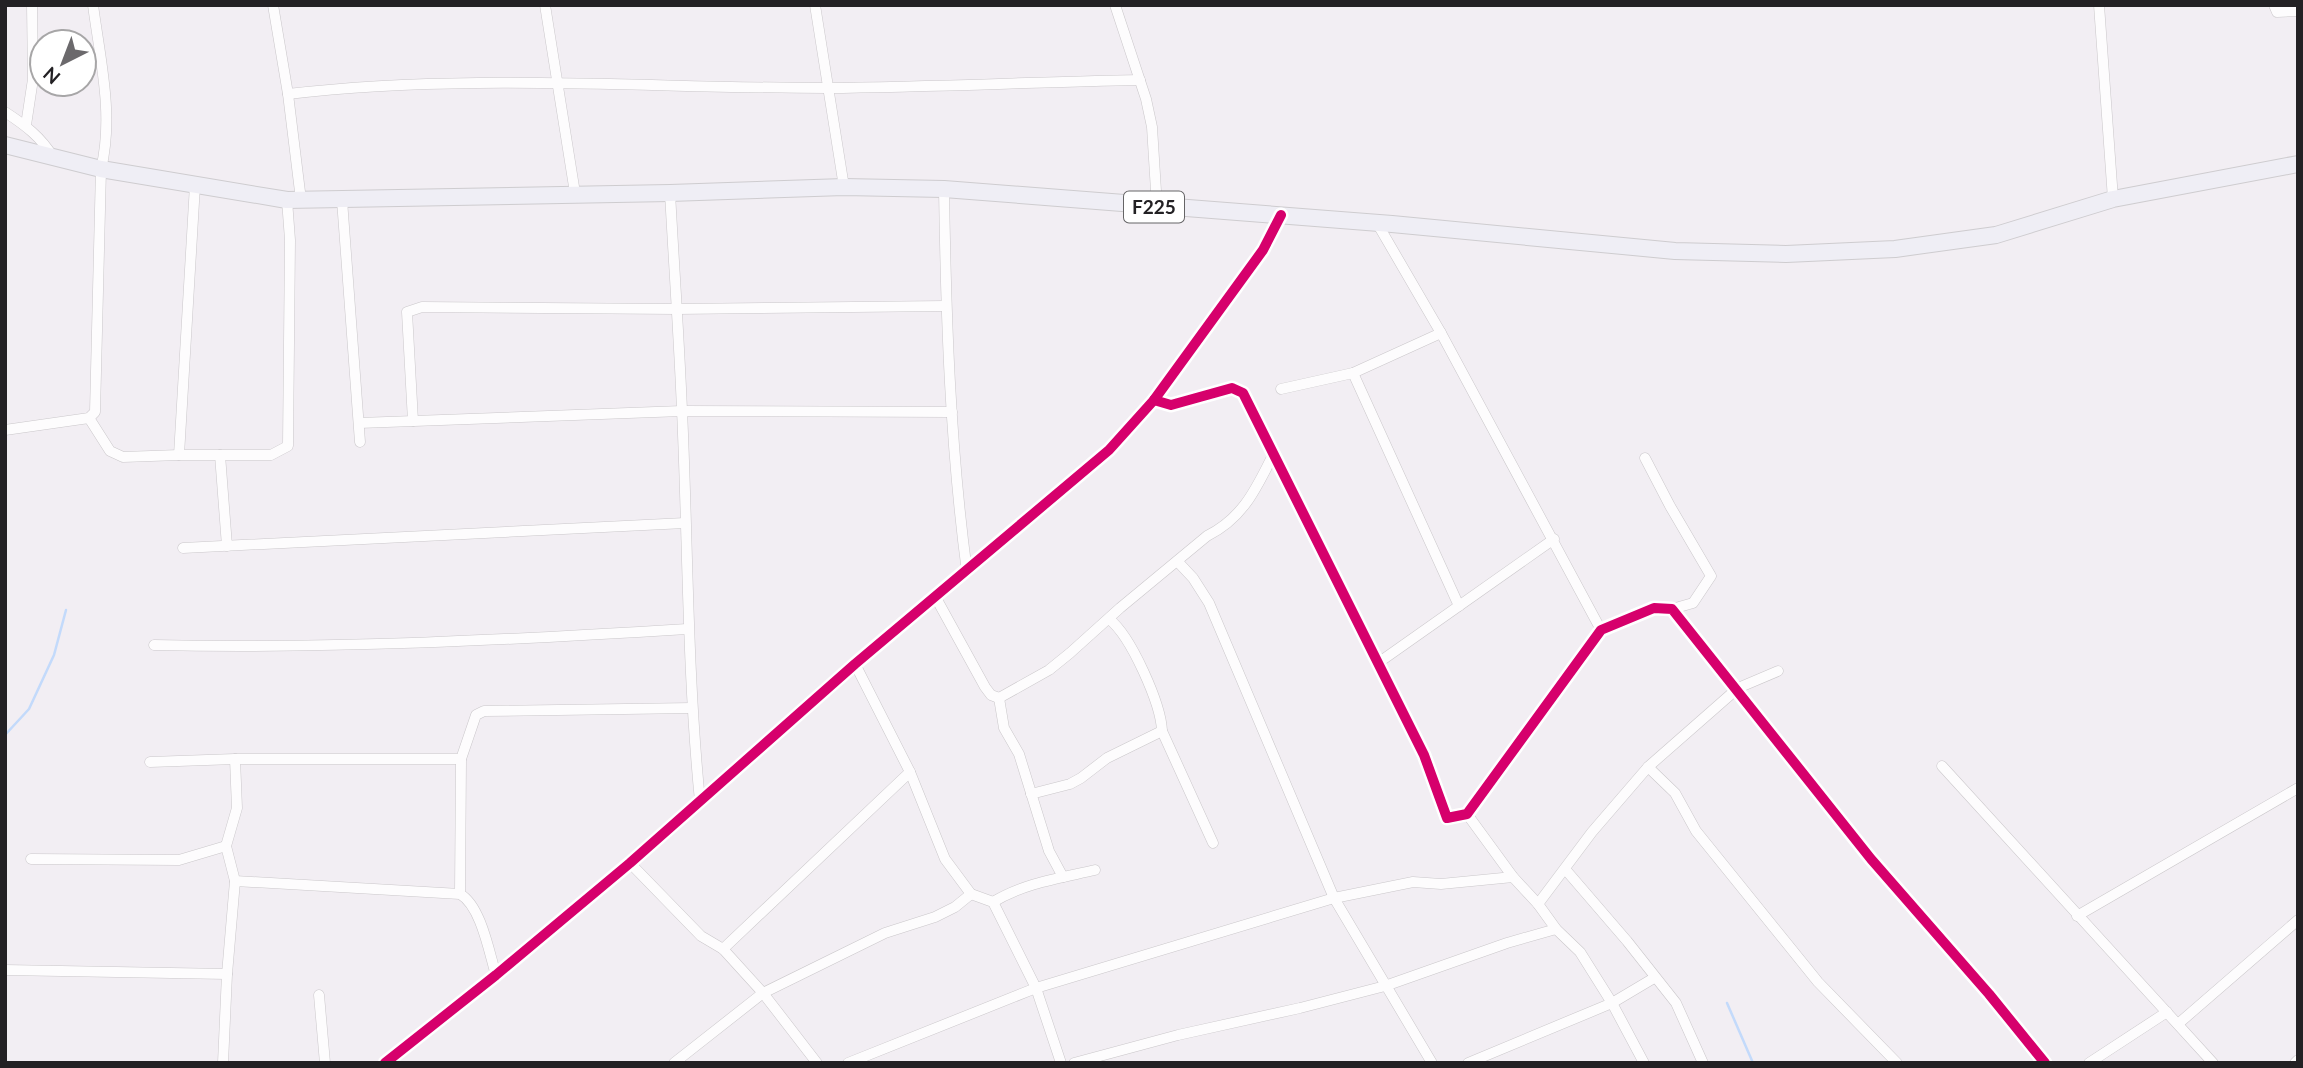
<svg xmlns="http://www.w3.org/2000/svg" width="2303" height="1068" viewBox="0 0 2303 1068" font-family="Lato,sans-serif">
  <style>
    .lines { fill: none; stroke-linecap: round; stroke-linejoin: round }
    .stream { stroke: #c3dafb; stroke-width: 2.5 }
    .minor-casing { stroke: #cac7ca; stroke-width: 11 }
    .tertiary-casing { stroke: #cac7ca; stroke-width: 14 }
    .primary-casing { stroke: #cecccf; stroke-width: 18 }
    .minor { stroke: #fdfcfd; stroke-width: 10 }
    .tertiary { stroke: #fdfcfd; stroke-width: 12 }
    .primary { stroke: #efeef5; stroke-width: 16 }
    .cycleway-casing { stroke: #fff; stroke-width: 15 }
    .cycleway { stroke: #d6006c; stroke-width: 10 }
    .labels { text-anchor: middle; stroke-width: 7; stroke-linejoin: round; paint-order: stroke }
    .shield { fill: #fff; stroke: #656466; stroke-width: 2 }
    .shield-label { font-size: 19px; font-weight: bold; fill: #232124 }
  </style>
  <rect width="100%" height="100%" fill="#f2eef3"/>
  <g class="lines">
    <g class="stream">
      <path d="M5,735L29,709L54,655L66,610"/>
      <path d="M1727,1003L1753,1063"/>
    </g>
    <g class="minor-casing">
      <g id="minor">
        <path d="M273,5L288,94L301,200"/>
        <path d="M545,5L575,193"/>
        <path d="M815,5L844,187"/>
        <path d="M1115,5L1146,99L1152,127L1157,207"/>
        <path d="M2099,5L2113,199"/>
        <path d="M2274,5L2277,12L2298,11"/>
        <path d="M288,94C467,73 647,88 827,88C931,87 1036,82 1140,80"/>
        <path d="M5,112C25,125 41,137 53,157"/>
        <path d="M26,125L33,79L32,5"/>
        <path d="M944,189C946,317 950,445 967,572"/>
        <path d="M670,193C674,265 679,338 682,410C688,541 687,671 700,801"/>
        <path d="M342,200L360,442"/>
        <path d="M1377,223L1441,333L1601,630"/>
        <path d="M1353,373L1459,606"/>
        <path d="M1281,389L1353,373L1441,333"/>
        <path d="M1154,400L1171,405L1232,388L1243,393L1424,755L1447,818L1467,814L1601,630L1654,608L1672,609L1871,859L1989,994L2045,1063"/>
        <path d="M89,418L110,451L123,457L179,455H271L288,446L290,240L287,200"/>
        <path d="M413,421L407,312L422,307L677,309L945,306"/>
        <path d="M359,423L682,411L952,412"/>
        <path d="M5,430L89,418L95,412L101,169C114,115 100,59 93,5"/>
        <path d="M179,455L195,185"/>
        <path d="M220,455L227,546"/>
        <path d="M1645,458L1670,506L1711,576L1693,603L1672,609"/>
        <path d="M183,548L685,523"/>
        <path d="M1178,562L1193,578L1209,603L1334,898L1432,1063"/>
        <path d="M936,598L985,687L991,695L999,698"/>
        <path d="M1109,619C1131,636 1161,704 1162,731L1213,843"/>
        <path d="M154,645C332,649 509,640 687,629"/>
        <path d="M1378,663L1554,539"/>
        <path d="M855,664L910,772L945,859L971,894L993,902L1036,988L1061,1063"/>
        <path d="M999,698L1049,670L1070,653L1120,608L1207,536C1243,518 1256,489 1273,455"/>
        <path d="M999,698L1004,728L1019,754L1049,851L1063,877"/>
        <path d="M150,762L235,759H461"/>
        <path d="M1942,766L2213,1063"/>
        <path d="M1648,767L1675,793L1696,831L1818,982L1897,1063"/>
        <path d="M1031,794L1070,784L1081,778L1107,758L1162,731"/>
        <path d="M1467,814L1513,877L1538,904L1556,929L1580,952L1612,1003L1644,1063"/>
        <path d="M31,859L179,860L226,846"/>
        <path d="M630,863L701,936L723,949L763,993L817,1063"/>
        <path d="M1565,869L1627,941L1676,1003L1703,1063"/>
        <path d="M235,881L460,894C481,906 489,952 496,975"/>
        <path d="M460,894L461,759L476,715L484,711L692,708"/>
        <path d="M993,902C1024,883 1060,878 1095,870"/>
        <path d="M1538,904L1592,832L1648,767L1738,688L1778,671"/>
        <path d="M2077,916L2298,788"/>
        <path d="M723,949L910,772"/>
        <path d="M5,970L227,974"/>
        <path d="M319,995L325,1063"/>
        <path d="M2178,1024L2298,920"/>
        <path d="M223,1063L227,974L235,881L226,846L237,808L235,759"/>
        <path d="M674,1063L763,993L885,933L935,917L955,907L971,894"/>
        <path d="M848,1063L1036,988L1334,898L1413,882L1441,884L1513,877"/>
        <path d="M1074,1063L1178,1035L1300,1008L1385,986L1507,943L1556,929"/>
        <path d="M1468,1063L1612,1003L1654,978"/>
        <path d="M2089,1063L2167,1012"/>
        <path d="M2295,1063L2298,1060"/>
      </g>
    </g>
    <g class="tertiary-casing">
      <path id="tertiary" d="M385,1063L496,975L630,863L855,664L1109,450L1154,400L1263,250L1281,215"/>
    </g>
    <g class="primary-casing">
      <path id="primary" d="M5,145L101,169L287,200L670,193L844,187L944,189L1392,224L1675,251L1786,254L1895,249L1996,235L2113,199L2298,164"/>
    </g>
    <use href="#minor" class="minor"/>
    <use href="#tertiary" class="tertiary"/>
    <use href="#primary" class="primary"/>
    <g class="cycleway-casing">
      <g id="cycleway">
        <path d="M1154,400L1171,405L1232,388L1243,393L1424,755L1447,818L1467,814L1601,630L1654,608L1672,609L1871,859L1989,994L2045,1063"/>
        <path d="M385,1063L496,975L630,863L855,664L1109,450L1154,400L1263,250L1281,215"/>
      </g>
    </g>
    <use href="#cycleway" class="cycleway"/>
  </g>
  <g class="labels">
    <rect class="shield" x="1124" y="191.5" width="60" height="31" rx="5"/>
    <g class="shield-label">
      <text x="1154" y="214">F225</text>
    </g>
  </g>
  <rect width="2303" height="1068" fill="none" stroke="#232124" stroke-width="14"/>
  <g transform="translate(63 63) rotate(222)"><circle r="33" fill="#ffffff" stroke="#a7a6a7" stroke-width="2"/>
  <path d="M0-5L12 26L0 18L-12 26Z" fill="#6b696c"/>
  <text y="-10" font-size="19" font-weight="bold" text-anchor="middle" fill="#232124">N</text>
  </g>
</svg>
